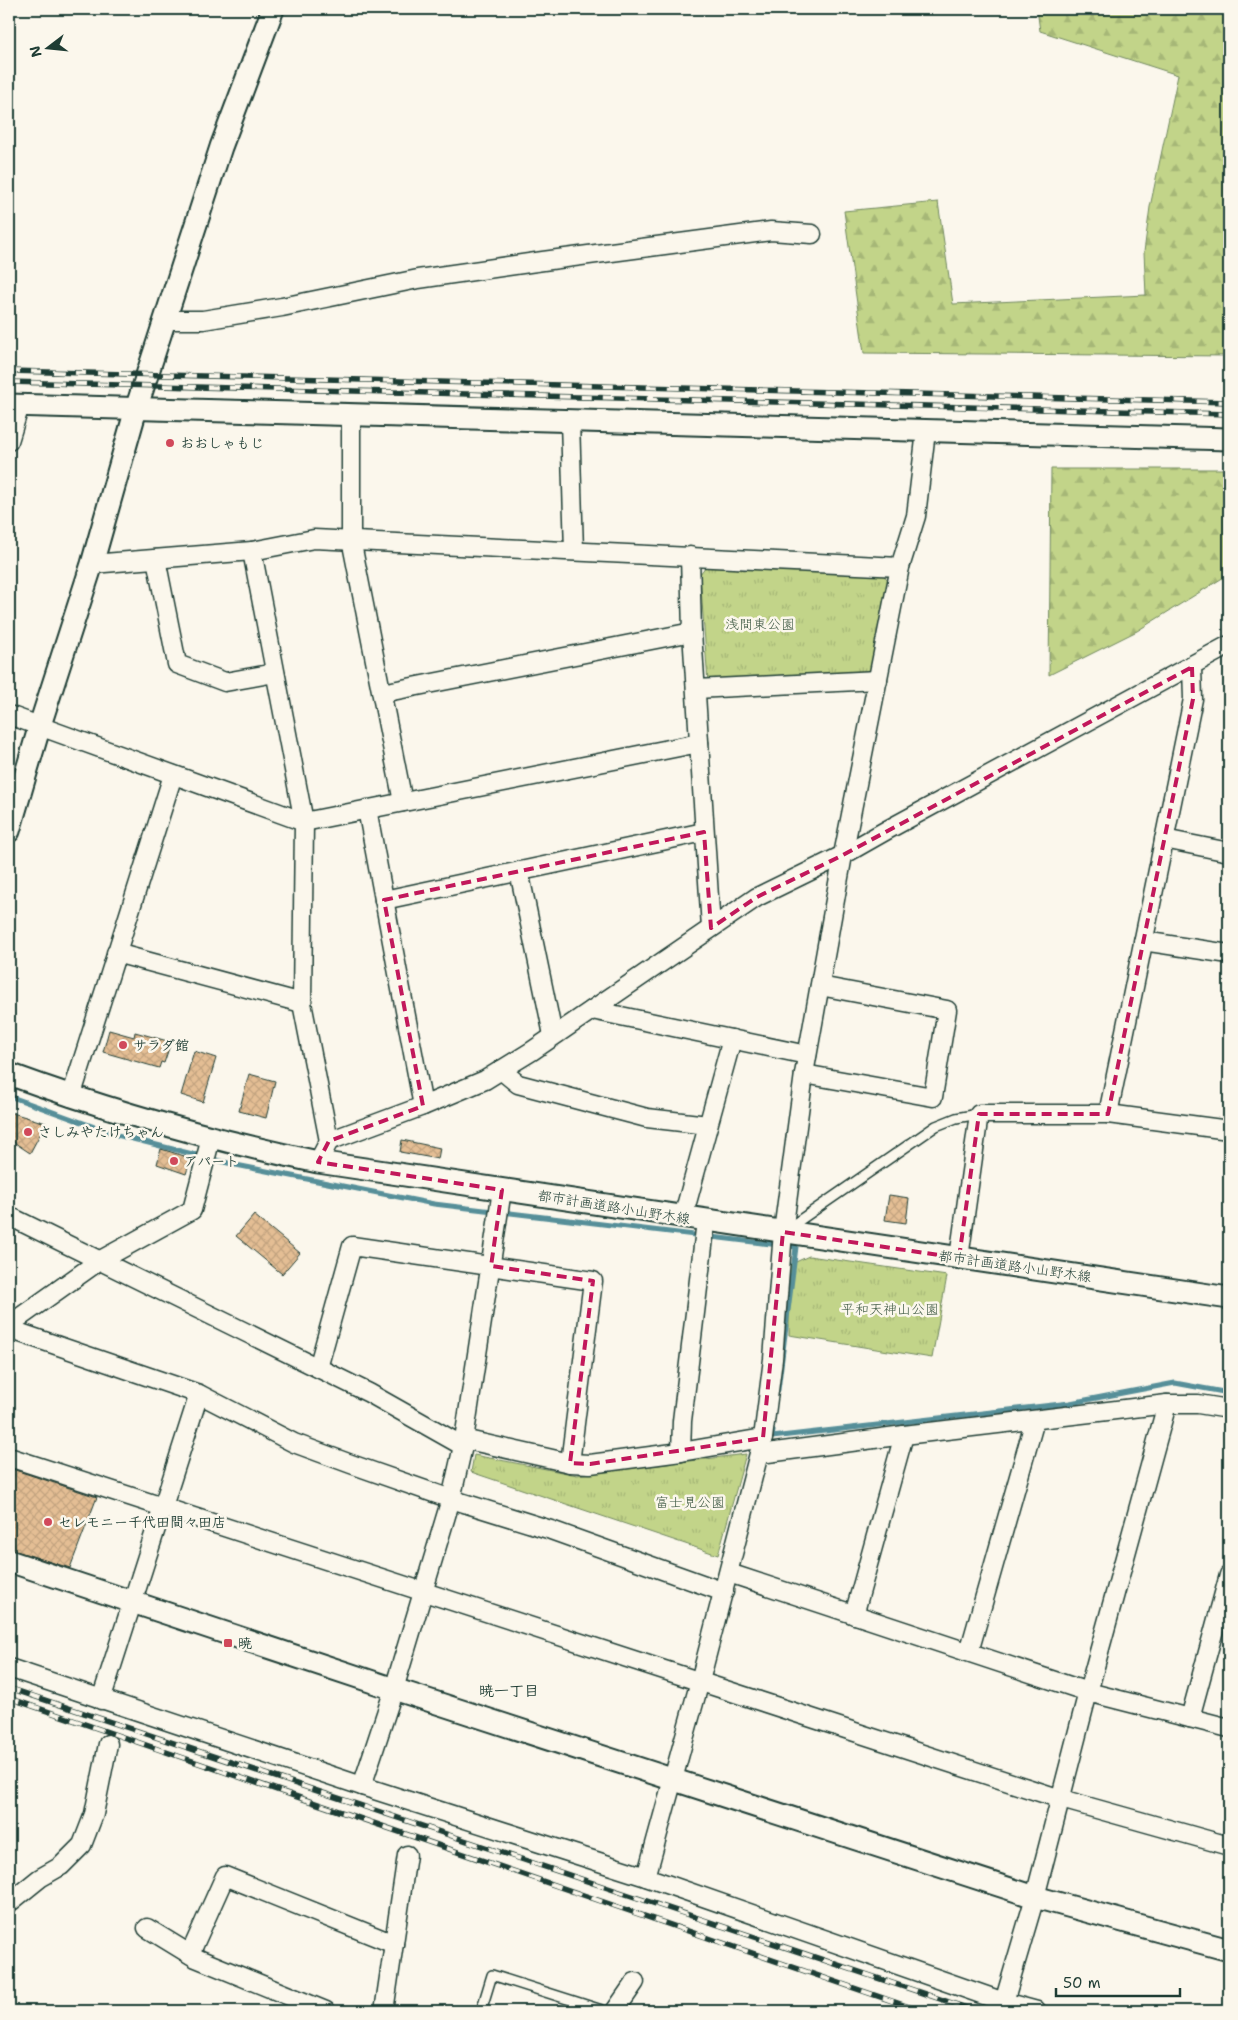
<svg xmlns="http://www.w3.org/2000/svg" width="1238" height="2020" viewBox="0 0 1238 2020" font-family="'Shantell Sans','Klee One',sans-serif">
  <style>
    .forest { fill: url(#forest-firs); stroke: #70885e }
    .park { fill: url(#park-tufts); stroke: #70885e }
    .lines { fill: none; stroke-linecap: round; stroke-linejoin: round }
    .stream { stroke: #578f99; stroke-width: 5 }
    .building { fill: url(#building-cross-hatch); stroke: #1f3d34 }
    .service-casing { stroke: #1f3d34; stroke-width: 12 }
    .minor-casing { stroke: #1f3d34; stroke-width: 21 }
    .tertiary-casing { stroke: #1f3d34; stroke-width: 25 }
    .service { stroke: #fbf7ec; stroke-width: 9 }
    .minor { stroke: #fbf7ec; stroke-width: 18 }
    .tertiary { stroke: #fbf7ec; stroke-width: 21 }
    .rail-casing { stroke: #1f3d34; stroke-width: 5.5 }
    .rail { stroke: #fbf7ec; stroke-width: 4; stroke-dasharray: 11; stroke-linecap: butt }
    .marked { fill: none; stroke: #c2185b; stroke-width: 4; stroke-dasharray: 10 6; stroke-linejoin: round }
    .poi-dot { fill: #d1495b; stroke: #fbf7ec; stroke-width: 2 }
    .labels { text-anchor: middle; stroke-width: 5; stroke-linejoin: round; paint-order: stroke }
    .poi-label { font-size: 14px; font-weight: bold; fill: #1f3d34; stroke: #fbf7ec; text-anchor: start }
    .park-label { font-size: 14px; fill: #405b45; stroke: #fbf7ec }
    .street-label { font-size: 14px; fill: #1f3d34; stroke: #fbf7ec }
    .neighbourhood-label { font-size: 15px; font-weight: bold; fill: #1f3d34; stroke: #fbf7ec }
  </style>
  <defs>
    <pattern id="forest-firs" width="22" height="20" patternUnits="userSpaceOnUse" patternTransform="scale(1.25)"><rect width="22" height="20" fill="#c2d489"/><path d="M5 1l3.5 6h-7zM16 11l3.5 6h-7z" fill="#a6b777"/></pattern>
    <pattern id="park-tufts" width="24" height="20" patternUnits="userSpaceOnUse" patternTransform="scale(1.25)"><rect width="24" height="20" fill="#c2d489"/><path d="M3 7l-1-3M5 7V3M7 7l1-3M15 17l-1-3M17 17v-4M19 17l1-3" fill="none" stroke="#a6b777"/></pattern>
    <pattern id="building-cross-hatch" width="8" height="8" patternUnits="userSpaceOnUse" patternTransform="scale(1.25)"><rect width="8" height="8" fill="#e4be94"/><path d="M0 0l8 8M0 8l8-8" fill="none" stroke="#c3a480"/></pattern>
  </defs>
  <rect width="100%" height="100%" fill="#fbf7ec"/>
  <filter id="ink" filterUnits="userSpaceOnUse"><feTurbulence type="fractalNoise" baseFrequency=".02" numOctaves="2"/><feDisplacementMap in="SourceGraphic" scale="10" xChannelSelector="R" yChannelSelector="G"/><feConvolveMatrix kernelMatrix="1 2 1 2 8 2 1 2 1" color-interpolation-filters="sRGB"/></filter>
  <g filter="url(#ink)">
    <g class="forest">
      <path d="M1037,9H1229V356L864,353L844,211L938,202L953,304L1146,295L1144,252L1150,207L1178,75L1040,31Z"/>
      <path d="M1051,469H1229V574L1137,631L1049,675Z"/>
    </g>
    <g class="park">
      <path d="M706,566L880,573L890,581L871,672L708,683L700,574Z"/>
      <path d="M809,1256L947,1276L932,1358L789,1335V1265Z"/>
      <path d="M746,1454L718,1555L471,1472L474,1455L577,1475Z"/>
    </g>
    <g class="lines">
      <g class="stream">
        <path d="M9,1096L117,1135L236,1165L434,1204L796,1247L778,1390"/>
        <path d="M773,1431L772,1437L1070,1403L1175,1383L1229,1393"/>
      </g>
    </g>
    <g class="building">
      <path d="M109,1030L134,1037L135,1032L171,1042L164,1063L161,1062L159,1068L103,1052Z"/>
      <path d="M194,1051L216,1058L203,1102L181,1095Z"/>
      <path d="M249,1074L275,1081L266,1118L239,1111Z"/>
      <path d="M9,1112L46,1123L30,1153L9,1139Z"/>
      <path d="M402,1140L440,1148L438,1159L400,1152Z"/>
      <path d="M161,1149L191,1158L186,1174L157,1164Z"/>
      <path d="M889,1195L909,1198L906,1223L885,1220Z"/>
      <path d="M254,1215L300,1253L282,1274L236,1236Z"/>
      <path d="M9,1468L97,1497L70,1568L9,1549Z"/>
    </g>
    <g class="lines">
      <g class="service-casing">
        <g id="service">
          <path d="M787,1229L936,1126L956,1118L979,1114"/>
          <path d="M481,2011L492,1975L605,2011"/>
        </g>
      </g>
      <g class="minor-casing">
        <g id="minor">
          <path d="M164,320H203L282,307L418,279L543,261L771,231L812,234"/>
          <path d="M351,415V539L403,802"/>
          <path d="M570,421L574,551"/>
          <path d="M9,441L20,405"/>
          <path d="M252,551L304,822L302,1003L329,1141"/>
          <path d="M690,556L692,632L711,928"/>
          <path d="M156,559L177,664L225,682L275,673"/>
          <path d="M92,564L252,551L314,539L900,567"/>
          <path d="M696,689L878,680"/>
          <path d="M382,693L692,632"/>
          <path d="M9,715L304,822L699,743"/>
          <path d="M367,809L423,1106"/>
          <path d="M1164,839L1229,852"/>
          <path d="M519,871L553,1035"/>
          <path d="M384,900L704,832"/>
          <path d="M1143,941L1229,954"/>
          <path d="M116,953L302,1003"/>
          <path d="M592,1010L807,1055"/>
          <path d="M501,1070L518,1084L647,1118L708,1125"/>
          <path d="M804,1074L933,1097L947,1010L820,986"/>
          <path d="M71,1097L173,775"/>
          <path d="M1108,1114L1193,699L1192,667"/>
          <path d="M318,1162L329,1141L423,1106L485,1080L532,1051L757,897L843,855L887,830L1229,645"/>
          <path d="M9,1216L369,1393L463,1446"/>
          <path d="M683,1217L732,1039"/>
          <path d="M959,1258L979,1114H1108L1229,1130"/>
          <path d="M9,1325L99,1261L192,1210L211,1138"/>
          <path d="M9,1329L199,1394L294,1443L351,1464L451,1499L551,1530L724,1592"/>
          <path d="M318,1368L352,1246L593,1281L570,1463"/>
          <path d="M463,1439L570,1463L590,1464L681,1452L763,1438"/>
          <path d="M681,1452L682,1421L706,1221"/>
          <path d="M760,1454L904,1435L1167,1404H1198L1229,1409"/>
          <path d="M9,1457L1061,1799L1229,1846"/>
          <path d="M729,1573L1088,1692L1229,1728"/>
          <path d="M854,1615L904,1435"/>
          <path d="M969,1652L1035,1420"/>
          <path d="M9,1668L362,1786L646,1877L1004,2002L1037,2011"/>
          <path d="M101,1700L199,1394"/>
          <path d="M1190,1718L1229,1575"/>
          <path d="M362,1786L394,1689L451,1499L463,1446L502,1190"/>
          <path d="M646,1877L700,1681L763,1438L773,1359L783,1232L804,1074L843,855L900,567L916,516L926,431"/>
          <path d="M9,1903L40,1878L61,1866L82,1845L94,1814L108,1744"/>
          <path d="M147,1928L196,1958L326,2011"/>
          <path d="M190,1954L225,1876L394,1944"/>
          <path d="M1004,2002L1035,1897L1088,1692L1167,1404"/>
          <path d="M384,2011L407,1855"/>
          <path d="M615,2011L635,1982"/>
        </g>
      </g>
      <g class="tertiary-casing">
        <g id="tertiary">
          <path d="M9,405L1229,439"/>
          <path d="M9,831L40,725L92,564L136,409L221,147L273,9"/>
          <path d="M9,1074C110,1111 212,1140 318,1162L1229,1298"/>
          <path d="M9,1561L394,1689L1035,1897L1229,1950"/>
        </g>
      </g>
      <use href="#service" class="service"/>
      <use href="#minor" class="minor"/>
      <use href="#tertiary" class="tertiary"/>
      <g class="rail-casing">
        <g id="rail">
          <path d="M9,371L1229,402"/>
          <path d="M9,382L1229,414"/>
          <path d="M9,1688L976,2011"/>
          <path d="M9,1698L921,2011"/>
        </g>
      </g>
      <use href="#rail" class="rail"/>
    </g>
  </g>
  <path class="marked" d="M1192,667L1193,699L1108,1114H979L959,1258L783,1232L763,1438L590,1464L570,1463L593,1281L491,1266L502,1190L318,1162L329,1141L423,1106L384,900L704,832L711,928L757,897L843,855Z"/>
  <g class="poi-dot">
    <circle cx="170" cy="443" r="5"/>
    <circle cx="123" cy="1045" r="5"/>
    <circle cx="28" cy="1132" r="5"/>
    <circle cx="174" cy="1161" r="5"/>
    <circle cx="48" cy="1522" r="5"/>
    <rect x="223" y="1638" width="10" height="10" rx="2.5"/>
  </g>
  <g class="labels">
    <g class="poi-label">
      <text x="180" y="448">おおしゃもじ</text>
      <text x="133" y="1050">サラダ館</text>
      <text x="38" y="1137">さしみやたけちゃん</text>
      <text x="184" y="1166">アパート</text>
      <text x="58" y="1527">セレモニー千代田間々田店</text>
      <text x="238" y="1648">暁</text>
    </g>
    <g class="park-label">
      <text x="760" y="629">浅間東公園</text>
      <text x="890" y="1314">平和天神山公園</text>
      <text x="690" y="1507">富士見公園</text>
    </g>
    <g class="street-label">
      <text transform="translate(614 1207) rotate(9)" y="5">都市計画道路小山野木線</text>
      <text transform="translate(1015 1266) rotate(8)" y="5">都市計画道路小山野木線</text>
    </g>
    <g class="neighbourhood-label">
      <text x="509" y="1696">暁一丁目</text>
    </g>
  </g>
  <rect width="1238" height="2020" fill="none" stroke="#fbf7ec" stroke-width="30"/>
  <rect x="15" y="15" width="1208" height="1990" fill="none" stroke="#1f3d34" stroke-width="2" filter="url(#ink)"/>
  <g transform="translate(48 48) rotate(254)" stroke="#fbf7ec" stroke-width="4" paint-order="stroke">
  <path d="M0-4L9 19L0 12L-9 19Z" fill="#1f3d34"/>
  <text y="-8" font-size="14" font-weight="bold" text-anchor="middle" fill="#1f3d34">N</text>
  </g>
  <path d="M1056 1988v8h124v-8" fill="none" stroke="#1f3d34" stroke-width="2.5"/>
  <text x="1063" y="1988" font-size="15" fill="#1f3d34" stroke="#fbf7ec" stroke-width="4" paint-order="stroke">50 m</text>
</svg>
